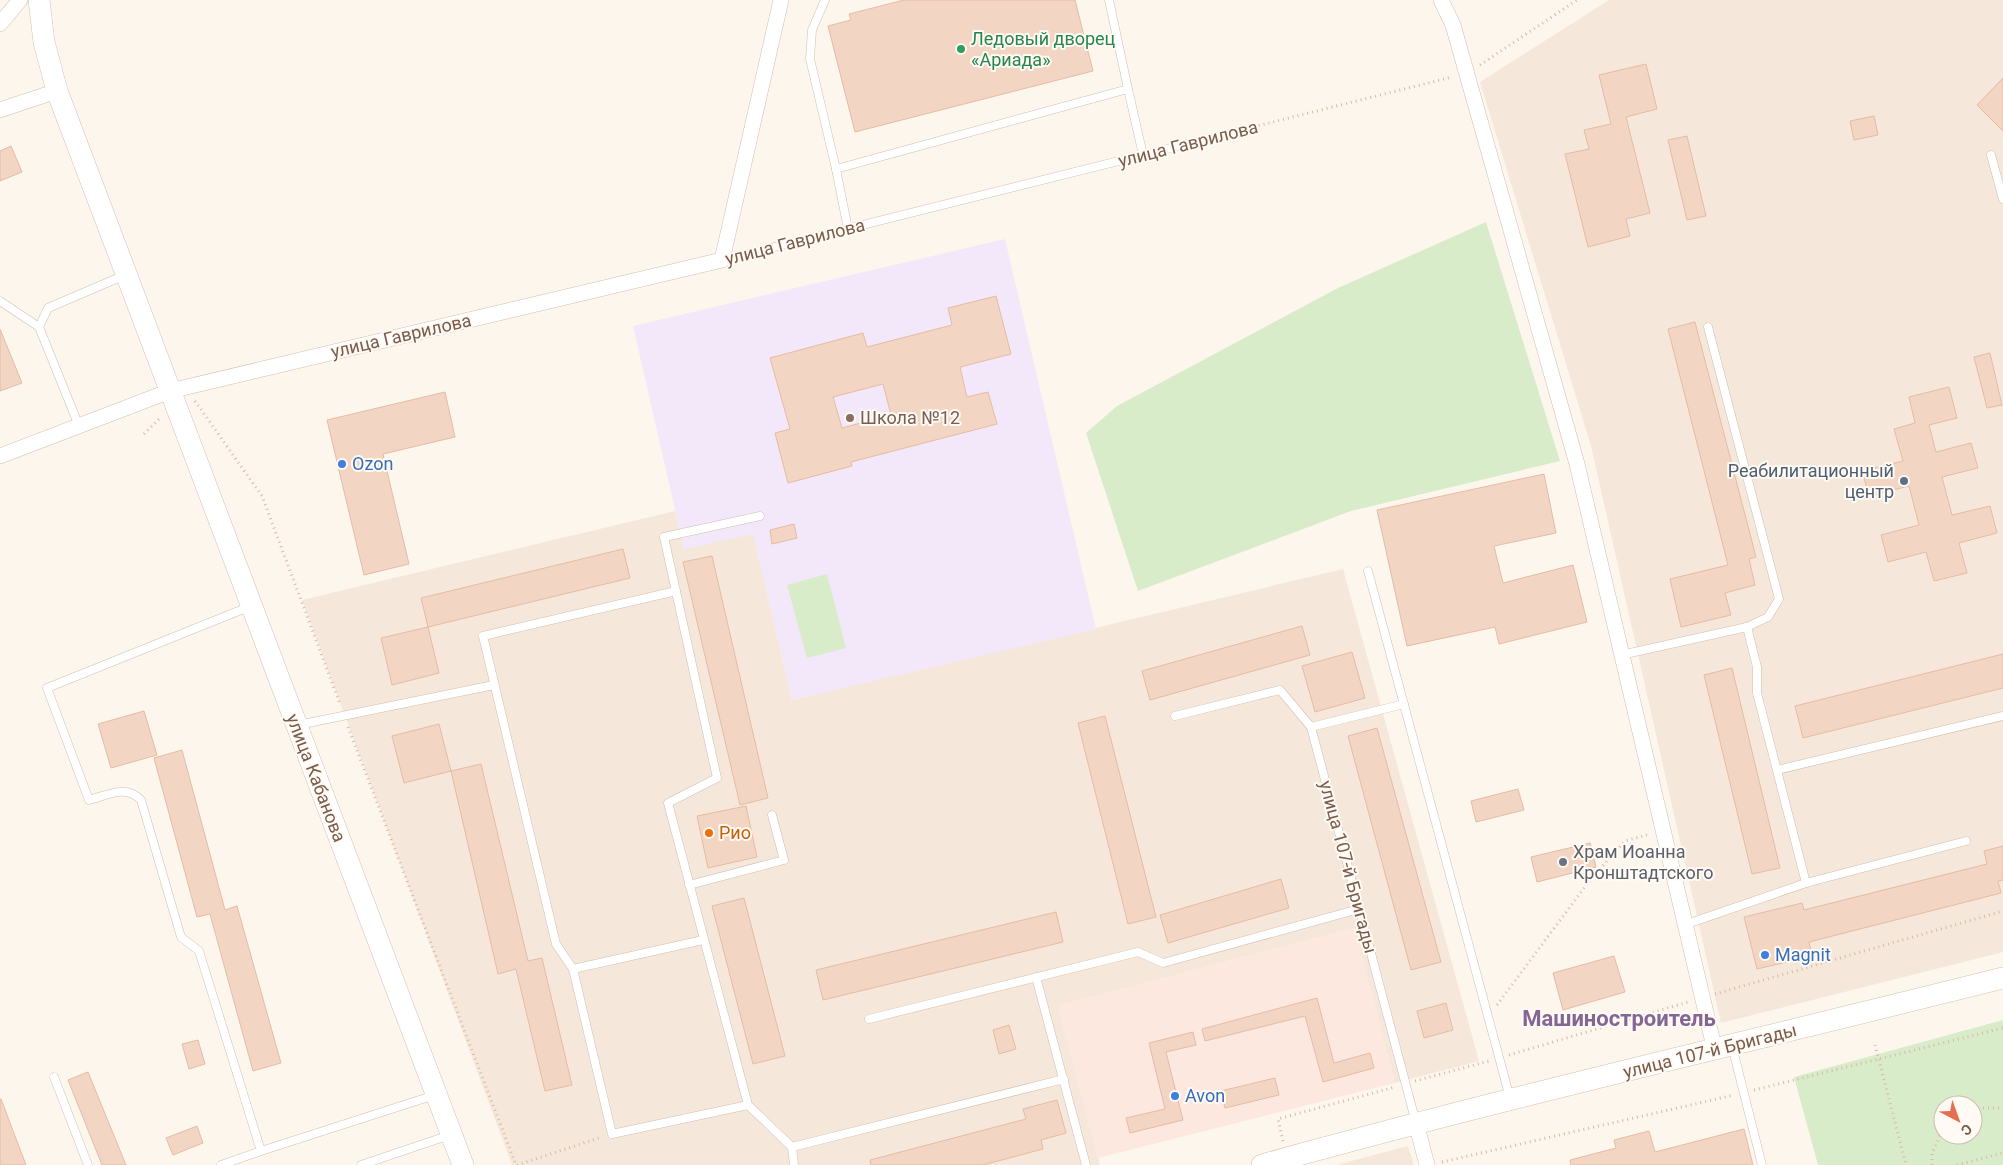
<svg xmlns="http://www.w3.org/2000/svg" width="2003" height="1165" viewBox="0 0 2003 1165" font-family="Roboto,sans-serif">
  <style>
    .residential { fill: #f5e8da }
    .commercial { fill: #fde8e0 }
    .education { fill: #f3e8fa }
    .green { fill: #d8ecc9; fill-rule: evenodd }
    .building { fill: #f3d5c3; stroke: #e6bba3; fill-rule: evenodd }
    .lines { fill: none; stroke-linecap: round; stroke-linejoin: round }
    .service-casing { stroke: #d1beb0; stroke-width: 9 }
    .minor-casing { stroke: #d1beb0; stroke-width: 16 }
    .secondary-casing { stroke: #d6c0b0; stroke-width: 22 }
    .path { stroke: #d9b8a5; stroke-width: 3; stroke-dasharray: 1 4; stroke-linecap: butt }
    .service { stroke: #fff; stroke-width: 8 }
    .minor { stroke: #fff; stroke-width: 15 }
    .secondary { stroke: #fff; stroke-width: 21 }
    .leisure-dot { fill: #2e9e5b; stroke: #fffaf3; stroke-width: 2 }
    .education-dot { fill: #8d6e63; stroke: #fffaf3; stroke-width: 2 }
    .shop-dot { fill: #3f7fe0; stroke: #fffaf3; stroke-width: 2 }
    .service-dot { fill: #5c6f8a; stroke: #fffaf3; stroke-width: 2 }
    .food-dot { fill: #e8710a; stroke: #fffaf3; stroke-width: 2 }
    .worship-dot { fill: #6b7280; stroke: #fffaf3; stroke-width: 2 }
    .labels { text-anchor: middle; stroke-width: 4; stroke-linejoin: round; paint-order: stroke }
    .leisure-label { font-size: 18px; fill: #27864d; stroke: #fffaf3; text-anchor: start }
    .street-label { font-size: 18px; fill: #7a5c4d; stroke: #fffaf3 }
    .education-label { font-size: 18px; fill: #785e54; stroke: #fffaf3; text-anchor: start }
    .shop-label { font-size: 18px; fill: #366cbe; stroke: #fffaf3; text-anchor: start }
    .service-label { font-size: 18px; fill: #4e5e75; stroke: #fffaf3; text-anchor: end }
    .food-label { font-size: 18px; fill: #c56008; stroke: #fffaf3; text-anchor: start }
    .worship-label { font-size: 18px; fill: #5b616d; stroke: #fffaf3; text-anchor: start }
    .district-label { font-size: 22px; font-weight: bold; fill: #846695; stroke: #fffaf3 }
  </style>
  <rect width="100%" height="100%" fill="#fdf6ec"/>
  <g class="residential">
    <path d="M1609,0H2003V952L1721,1023L1591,446L1480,82Z"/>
    <path d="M675,511L684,549L753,533L792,700L1343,569L1479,1061L1395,1083L1354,928L1058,1006L1100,1165H512L302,600Z"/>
    <path d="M1408,1146L1414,1165H1336Z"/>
  </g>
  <path class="commercial" d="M1354,928L1395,1083L1098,1158L1058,1006Z"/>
  <path class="education" d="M1005,239L1096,629L792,700L753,534L684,549L633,326Z"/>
  <g class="green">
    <path d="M1486,222L1560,461L1351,511L1138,591L1086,433L1117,406L1338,288Z"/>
    <path d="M827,574L846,648L807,658L787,585Z"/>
    <path d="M2003,1020V1165H1818L1794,1077ZM1943,1105H1973V1135H1943Z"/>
  </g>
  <g class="building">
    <path d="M904,0H1075L1093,71L855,132L828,26L851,20L849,14Z"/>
    <path d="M1646,64L1657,109L1626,117L1650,213L1626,219L1630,236L1588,247L1565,154L1589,149L1584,130L1611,124L1599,75Z"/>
    <path d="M2003,78V131L1977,105Z"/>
    <path d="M1874,116L1878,135L1854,140L1850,121Z"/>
    <path d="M1687,136L1706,216L1687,220L1668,140Z"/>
    <path d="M11,146L22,172L0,181V151Z"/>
    <path d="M996,296L1011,354L960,367L967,397L988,392L997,424L851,462L852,466L788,483L775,433L790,429L770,358L863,333L867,347L952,325L948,308ZM883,384L891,415L842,428L833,397Z"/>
    <path d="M1695,322L1756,557L1749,559L1755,585L1725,593L1731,615L1681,627L1670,579L1728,565L1668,329Z"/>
    <path d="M0,329L22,383L0,391Z"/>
    <path d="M1990,353L2002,405L1987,408L1974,357Z"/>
    <path d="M1949,387L1957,418L1929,425L1936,452L1971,443L1978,468L1942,477L1952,515L1990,506L1997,533L1959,543L1967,573L1934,581L1926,552L1888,562L1881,535L1919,525L1909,486L1869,496L1862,471L1903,461L1894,429L1915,423L1909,397Z"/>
    <path d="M445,392L455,437L383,454L409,564L364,575L327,420Z"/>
    <path d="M1544,474L1556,533L1494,546L1503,583L1573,565L1587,622L1499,644L1495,627L1407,646L1377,510Z"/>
    <path d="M794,524L797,538L772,544L770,530Z"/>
    <path d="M623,549L630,578L428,627L421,598Z"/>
    <path d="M712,556L768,798L740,805L683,562Z"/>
    <path d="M1302,626L1310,655L1150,700L1142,671Z"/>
    <path d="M428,627L439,673L392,685L381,638Z"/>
    <path d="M1352,652L1365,698L1315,712L1302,666Z"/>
    <path d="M2003,654V688L1803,738L1795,706Z"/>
    <path d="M1732,668L1780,868L1752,874L1704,675Z"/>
    <path d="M144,711L157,755L111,768L98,724Z"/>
    <path d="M1105,716L1156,917L1128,924L1078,723Z"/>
    <path d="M439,724L451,771L404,783L392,736Z"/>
    <path d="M1377,728L1441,962L1411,970L1348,736Z"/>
    <path d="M182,750L225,910L237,906L281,1063L253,1071L210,914L197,917L154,758Z"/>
    <path d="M481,764L528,961L542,958L572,1085L545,1091L516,969L498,974L451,771Z"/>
    <path d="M1518,789L1524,810L1476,822L1471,801Z"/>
    <path d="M746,806L757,857L708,868L697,816Z"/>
    <path d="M1590,843L1596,867L1537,882L1531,857Z"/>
    <path d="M2003,846V880L1998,881L2001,893L1809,942L1812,956L1757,969L1744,917L1802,903L1804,910L1987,864L1984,851Z"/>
    <path d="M1281,879L1289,908L1168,943L1160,915Z"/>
    <path d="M744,898L785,1056L753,1064L712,906Z"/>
    <path d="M1056,912L1063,942L823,1000L816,970Z"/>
    <path d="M1614,956L1625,992L1563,1010L1553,973Z"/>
    <path d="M1317,998L1334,1063L1370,1053L1374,1068L1323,1082L1305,1016L1205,1041L1202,1029Z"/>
    <path d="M1446,1003L1453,1030L1424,1038L1417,1011Z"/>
    <path d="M1009,1025L1016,1049L999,1054L993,1030Z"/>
    <path d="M1193,1032L1196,1045L1166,1052L1183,1120L1130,1133L1126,1118L1165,1109L1149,1043Z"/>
    <path d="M198,1040L205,1064L189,1069L182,1044Z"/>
    <path d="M88,1072L126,1165H102L68,1080Z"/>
    <path d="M1275,1078L1279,1095L1225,1108L1221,1091Z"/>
    <path d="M0,1099H1L26,1165H0Z"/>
    <path d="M1057,1100L1066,1133L1041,1140L1043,1149L983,1165H871L870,1160L1026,1119L1023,1109Z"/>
    <path d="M197,1126L203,1143L173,1155L166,1138Z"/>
    <path d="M1744,1129L1753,1165H1571L1570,1160L1616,1148L1614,1140L1649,1131L1655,1152Z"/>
  </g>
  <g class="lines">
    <g class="service-casing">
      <g id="service">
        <path d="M825,0L812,30L810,59L836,169"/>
        <path d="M1109,0L1128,89"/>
        <path d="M1991,155L2003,199"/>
        <path d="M848,229L836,169L1128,89L1143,155"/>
        <path d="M722,260L1239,131"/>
        <path d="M0,301L39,327"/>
        <path d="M79,426L39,327L48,308L125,275"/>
        <path d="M760,516L664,537L717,778L668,803L748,1105L792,1147"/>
        <path d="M1368,571L1510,1098"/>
        <path d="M251,606L47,688L89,800C108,795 126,784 141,800L181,937L199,951L261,1151L435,1095"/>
        <path d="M1747,627L1757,667V693L1806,883L1966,841"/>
        <path d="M1621,655L1747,627L1768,617L1779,599L1708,327"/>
        <path d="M1404,704L1311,727L1416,1123"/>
        <path d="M1175,716L1280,690L1311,727"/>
        <path d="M298,725L494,685"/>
        <path d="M1777,770L2003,716"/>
        <path d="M689,885L784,860L772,815"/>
        <path d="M1684,925L1806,883"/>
        <path d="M703,940L573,969L612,1134L748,1105"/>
        <path d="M573,969L556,944L483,636L676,591"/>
        <path d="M1036,977L1086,1165"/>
        <path d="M869,1019L1138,952L1163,963L1359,909"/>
        <path d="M1732,1046L1762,1165"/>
        <path d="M54,1077L88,1165"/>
        <path d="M221,1165L261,1151"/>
        <path d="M361,1165L450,1135"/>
        <path d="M794,1165L792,1147L1064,1079"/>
      </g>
    </g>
    <g class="minor-casing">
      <g id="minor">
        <path d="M1441,0L1453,25L1577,464L1715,1051"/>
        <path d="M0,24L20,0"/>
        <path d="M0,110L57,91"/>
        <path d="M0,456L170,391L722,260L781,0"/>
        <path d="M1416,1123L1427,1165"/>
      </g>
    </g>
    <g class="secondary-casing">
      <g id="secondary">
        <path d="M39,0L44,42L57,91L463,1165"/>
        <path d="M1262,1165C1507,1097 1756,1040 2003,978"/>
      </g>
    </g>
    <g class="path">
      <path d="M1480,65L1577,0"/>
      <path d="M1249,128L1452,77"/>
      <path d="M195,401L262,496L340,704"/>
      <path d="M144,434L161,417"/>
      <path d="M348,727L516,1165"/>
      <path d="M1715,994L2003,911"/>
      <path d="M1497,1005L1590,880L1625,841L1650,834"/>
      <path d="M1875,1045L1906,1165"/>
      <path d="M1509,1055L1688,1002"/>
      <path d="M1415,1081L1489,1061"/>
      <path d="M1754,1090L2003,1028"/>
      <path d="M1973,1108H2003"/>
      <path d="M1283,1141L1278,1119L1395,1087"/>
      <path d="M1442,1162L1734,1095"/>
      <path d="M517,1165L602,1137"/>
      <path d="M1932,1165V1153L1943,1129"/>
      <path d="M1957,1165L2003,1153"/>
    </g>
    <use href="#service" class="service"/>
    <use href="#minor" class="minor"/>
    <use href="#secondary" class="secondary"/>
  </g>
  <circle class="leisure-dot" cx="961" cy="49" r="5"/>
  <circle class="education-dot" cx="850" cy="418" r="5"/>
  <g class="shop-dot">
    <circle cx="342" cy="464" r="5"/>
    <circle cx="1765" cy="955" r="5"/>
    <circle cx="1175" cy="1096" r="5"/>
  </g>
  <circle class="service-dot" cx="1904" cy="481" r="5"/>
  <circle class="food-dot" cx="709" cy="833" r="5"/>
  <circle class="worship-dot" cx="1563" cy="862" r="5"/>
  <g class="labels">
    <g class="leisure-label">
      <text x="971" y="45">Ледовый дворец<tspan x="971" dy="21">«Ариада»</tspan></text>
    </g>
    <g class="street-label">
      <text transform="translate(1188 144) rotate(-14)" y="6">улица Гаврилова</text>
      <text transform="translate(795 242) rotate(-14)" y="6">улица Гаврилова</text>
      <text transform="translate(401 336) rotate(-13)" y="6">улица Гаврилова</text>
      <text transform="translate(316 778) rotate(69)" y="6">улица Кабанова</text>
      <text transform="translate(1348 867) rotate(75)" y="6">улица 107-й Бригады</text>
      <text transform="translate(1710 1051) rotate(-14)" y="6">улица 107-й Бригады</text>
    </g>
    <g class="education-label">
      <text x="860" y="424">Школа №12</text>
    </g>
    <g class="shop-label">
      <text x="352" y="470">Ozon</text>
      <text x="1775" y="961">Magnit</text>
      <text x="1185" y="1102">Avon</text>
    </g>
    <g class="service-label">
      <text x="1894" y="477">Реабилитационный<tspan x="1894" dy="21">центр</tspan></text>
    </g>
    <g class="food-label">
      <text x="719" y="839">Рио</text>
    </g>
    <g class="worship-label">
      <text x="1573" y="858">Храм Иоанна<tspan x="1573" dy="21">Кронштадтского</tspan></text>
    </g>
    <g class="district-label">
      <text x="1619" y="1026">Машиностроитель</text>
    </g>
  </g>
  <g transform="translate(1958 1120) rotate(139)"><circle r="24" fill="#fffaf3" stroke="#cabbb1"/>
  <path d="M0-4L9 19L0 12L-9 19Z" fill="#e76f51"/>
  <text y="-8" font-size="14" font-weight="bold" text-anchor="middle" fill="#7a5c4d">С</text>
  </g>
</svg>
